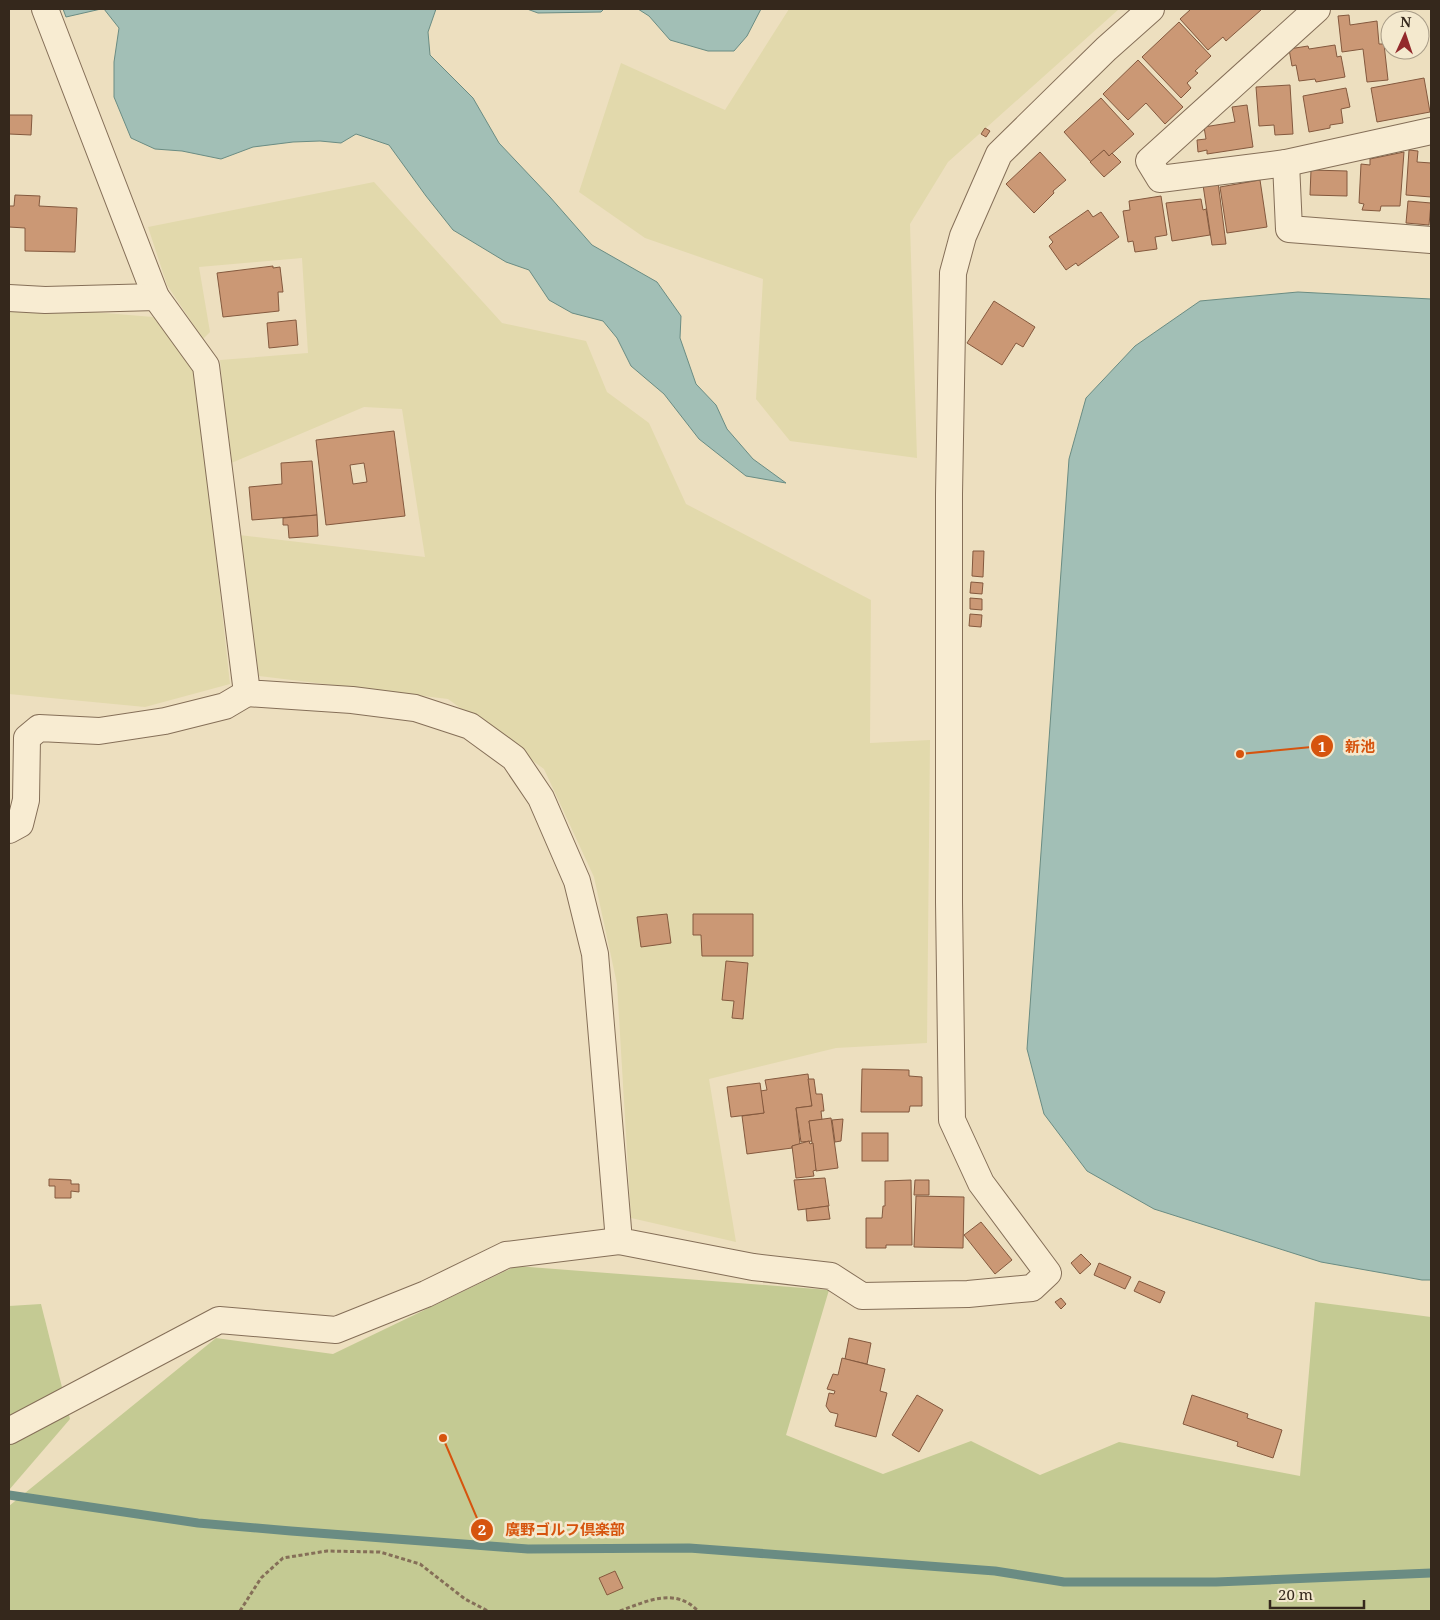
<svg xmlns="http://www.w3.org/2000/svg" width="1440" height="1620" viewBox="0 0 1440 1620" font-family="'Noto Serif','Noto Sans JP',serif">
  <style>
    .farmland { fill: #e2d9ac }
    .green { fill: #c4ca93 }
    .water { fill: #a2bfb6; stroke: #6a8c83 }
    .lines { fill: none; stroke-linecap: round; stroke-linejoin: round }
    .stream { stroke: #6a8c83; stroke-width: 9 }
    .building { fill: #cb9875; stroke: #84593e; fill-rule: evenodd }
    .street-casing { stroke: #856f58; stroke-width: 28 }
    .path { stroke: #856f58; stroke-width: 3; stroke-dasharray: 4 2.5; stroke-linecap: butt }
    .street { stroke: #f8ecd2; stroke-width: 26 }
    .leader { fill: none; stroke: #d6540e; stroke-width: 2 }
    .callout-dot { fill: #d6540e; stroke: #f4e9ce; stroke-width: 2 }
    .mark-label { font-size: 15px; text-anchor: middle; font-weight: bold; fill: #fff }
    .callout-label { font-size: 15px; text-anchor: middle; font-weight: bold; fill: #d6540e; stroke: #f4e9ce; stroke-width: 5; stroke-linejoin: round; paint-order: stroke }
  </style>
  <rect width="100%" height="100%" fill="#eddfbf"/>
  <g class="farmland">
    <path d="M789,9H1119L948,162L910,224L917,458L790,441L756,399L763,279L645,238L579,192L621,63L725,110Z"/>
    <path d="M374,182L502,323L586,341L607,392L649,423L686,504L871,600L870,743L930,740L927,1043L836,1048L709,1079L736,1242L631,1218L617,984L594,877L544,769L448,699L259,676L239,535L425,557L402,409L364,407L229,464L220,360L308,353L302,258L199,267L210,332L203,339L167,285L148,227Z"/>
    <path d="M9,305L153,317L196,373L230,684L145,707L9,694Z"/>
  </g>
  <g class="green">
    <path d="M516,1266L829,1290L786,1435L883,1474L971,1441L1040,1475L1119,1442L1300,1476L1315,1302L1431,1317V1611H9V1506L216,1338L333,1354Z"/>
    <path d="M41,1304L70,1419L9,1490V1306Z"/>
  </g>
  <g class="water">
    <path d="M63,9H101L66,17Z"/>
    <path d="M104,9H436L428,32L430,55L473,98L499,143L550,197L592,245L657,282L681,316L680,338L696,384L716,405L727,429L753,459L786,483L746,476L699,439L664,394L631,366L617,338L603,321L572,313L549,300L529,270L506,262L453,230L426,196L389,145L356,134L341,143L320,141L293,142L253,147L221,159L182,151L155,149L131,138L114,97V62L119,28Z"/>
    <path d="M527,9H604L601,12L538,13Z"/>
    <path d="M638,9H761L747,36L734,51H708L670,40L649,16Z"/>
    <path d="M1298,292L1431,299V1280H1422L1321,1262L1154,1209L1087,1171L1044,1114L1027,1049L1069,459L1086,398L1135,346L1200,301Z"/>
  </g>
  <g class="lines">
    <path class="stream" d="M9,1495L198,1523L291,1531L528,1549L689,1548L995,1571L1064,1582H1216L1431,1573"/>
  </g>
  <g class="building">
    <path d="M1191,9H1260L1261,10L1226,41L1223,37L1208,50L1180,19Z"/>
    <path d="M1349,15L1350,25L1377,21L1379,44H1384L1388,80L1367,82L1363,49L1342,52L1338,16Z"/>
    <path d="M1179,22L1211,56L1195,71L1198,73L1187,83L1191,88L1181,98L1142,57Z"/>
    <path d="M1335,45L1337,57L1341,56L1345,77L1316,82L1315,79L1299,81L1296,65L1292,66L1289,49L1308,46L1309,49Z"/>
    <path d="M1138,60L1183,107L1165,124L1146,103L1128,120L1103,94Z"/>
    <path d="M1424,78L1430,112L1377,122L1371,88Z"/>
    <path d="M1290,85L1293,134L1275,135L1274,125L1259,126L1256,87Z"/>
    <path d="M1346,88L1350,107L1341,109L1343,123L1330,125V128L1309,132L1303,96Z"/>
    <path d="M1101,98L1134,134L1109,156L1104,150L1091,162L1064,132Z"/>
    <path d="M1247,105L1253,147L1207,154V150L1198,152L1197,140L1206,139L1204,127L1235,122L1232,107Z"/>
    <path d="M9,115H32L31,135L9,134Z"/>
    <path d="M985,128L990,131L986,137L981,134Z"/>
    <path d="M1104,150L1109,156L1112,153L1121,162L1104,177L1090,162Z"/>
    <path d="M1409,150L1418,151L1417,162L1431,163V201V197L1406,195Z"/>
    <path d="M1040,152L1066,180L1053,191L1054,193L1034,213L1006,184Z"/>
    <path d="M1404,152L1400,206H1381L1380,211L1362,210L1364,204L1359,203L1361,164L1370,165V159Z"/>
    <path d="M1311,170L1347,171V196L1310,195Z"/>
    <path d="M1260,180L1267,227L1227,233L1220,187Z"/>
    <path d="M1218,182L1226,244L1212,245L1203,185Z"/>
    <path d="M15,195L40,196L39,206L77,208L75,252L25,251V228L9,227V206H14Z"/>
    <path d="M1161,196L1167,235L1155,237L1157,249L1135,252L1133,241L1128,242L1123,211L1130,210L1129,201Z"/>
    <path d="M1201,199L1203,210L1206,209L1210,235L1172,241L1166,203Z"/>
    <path d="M1408,201L1431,203L1429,225L1406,223Z"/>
    <path d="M1088,210L1093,217L1101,212L1119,237L1078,266L1076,263L1066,270L1049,246L1053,242L1049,237Z"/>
    <path d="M273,266V268L280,267L283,292H278L279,311L223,317L217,273Z"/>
    <path d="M994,301L1035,327L1023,347L1016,343L1002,365L967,343Z"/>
    <path d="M296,320L298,345L269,348L267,323Z"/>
    <path d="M394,431L405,516L326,525L316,440ZM364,463L367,482L353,484L350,465Z"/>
    <path d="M312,461L317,515L252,520L249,487L282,484L281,463Z"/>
    <path d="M317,515L318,536L289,538L288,525H283V518Z"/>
    <path d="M973,551H984L983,577L972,576Z"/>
    <path d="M971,582L983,583L982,594L970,593Z"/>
    <path d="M970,598L982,599V610L970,609Z"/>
    <path d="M970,614L982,615L981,627L969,626Z"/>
    <path d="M667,914L671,943L641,947L637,917Z"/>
    <path d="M693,914H753V956H702L701,935H693Z"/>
    <path d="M726,961L748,963L743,1019L732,1018L734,1001L722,1000Z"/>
    <path d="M862,1069L909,1070V1076L922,1077V1106H910L909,1112H861Z"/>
    <path d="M808,1074L812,1106L796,1108L800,1144L792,1146V1148L747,1154L742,1116L764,1113L760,1091L767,1090L765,1080Z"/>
    <path d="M808,1079H814L816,1094H822L824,1111H821L822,1120L809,1121L812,1141L801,1142L796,1108L812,1106Z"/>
    <path d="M760,1083L764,1113L731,1117L727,1087Z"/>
    <path d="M831,1118L838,1168L816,1171L809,1121Z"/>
    <path d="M843,1119L841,1141L835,1142L832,1120Z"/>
    <rect x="862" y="1133" width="26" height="28"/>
    <path d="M809,1141L810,1144L813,1143L816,1170L813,1171L814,1176L796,1178L792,1146Z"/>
    <path d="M825,1178L829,1206L798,1210L794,1180Z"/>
    <path d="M49,1179L71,1180V1184H79V1192L71,1191V1198H55V1186H49Z"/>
    <path d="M911,1180L912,1245H886V1248H866V1218H882L883,1206H885V1181Z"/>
    <path d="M915,1180H929V1195H914Z"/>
    <path d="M916,1196L964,1197L963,1248L914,1247Z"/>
    <path d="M828,1206L830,1219L807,1221L806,1209Z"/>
    <path d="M981,1222L1012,1260L995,1274L964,1235Z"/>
    <path d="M1081,1254L1091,1264L1080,1274L1071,1263Z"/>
    <path d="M1099,1263L1131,1277L1125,1289L1094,1275Z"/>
    <path d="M1139,1281L1165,1292L1160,1303L1134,1291Z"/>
    <path d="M1061,1298L1066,1304L1061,1309L1055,1302Z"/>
    <path d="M849,1338L871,1343L867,1364L845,1359Z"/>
    <path d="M842,1358L885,1369L880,1391L887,1393L876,1437L835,1426L838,1414L830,1412L826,1406L829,1393L834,1394L835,1391L827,1389L833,1374L838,1375Z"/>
    <path d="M917,1395L943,1410L919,1452L892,1435Z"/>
    <path d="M1192,1395L1248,1414L1247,1418L1282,1430L1273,1458L1237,1446L1238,1442L1183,1424Z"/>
    <path d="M615,1571L623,1588L607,1595L599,1578Z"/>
  </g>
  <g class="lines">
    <g class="street-casing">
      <g id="street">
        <path d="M45,9L156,297L206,366L247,693L352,700L415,708L470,726L514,758L541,798L577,881L595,954L619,1241L753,1267L831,1276L862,1296L968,1294L1032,1288L1048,1273L981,1183L952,1120L949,902V494L953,273L963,236L999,154L1106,49L1151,9"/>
        <path d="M1317,9L1149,161L1160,179L1286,163L1431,131"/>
        <path d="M1286,163L1289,229L1431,240"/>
        <path d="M9,298L45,300L156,297"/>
        <path d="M9,830L20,824L26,800L27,738L39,728L99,731L165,721L225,706L247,693"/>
        <path d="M9,1431L219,1320L336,1330L426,1294L506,1255L619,1241"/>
      </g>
    </g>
    <g class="path">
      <path d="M240,1611L261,1578L283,1558L327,1551L380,1552L420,1564L465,1599L488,1611"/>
      <path d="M620,1611C647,1601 675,1587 698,1611"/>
    </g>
    <use href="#street" class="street"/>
  </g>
  <path class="leader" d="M1240 754L1322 746M443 1438L482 1530"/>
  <g class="callout-dot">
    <circle cx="1240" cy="754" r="5"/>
    <circle cx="443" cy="1438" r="5"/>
    <circle cx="1322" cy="746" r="12"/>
    <circle cx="482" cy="1530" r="12"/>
  </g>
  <g class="mark-label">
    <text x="1322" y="752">1</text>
    <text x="482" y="1535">2</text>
  </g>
  <g class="callout-label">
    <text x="1360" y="752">新池</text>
    <text x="565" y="1535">廣野ゴルフ倶楽部</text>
  </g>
  <rect width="1440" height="1620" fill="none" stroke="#35281c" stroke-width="20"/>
  <g transform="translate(1405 35) rotate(3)"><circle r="24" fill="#f4e9ce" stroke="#a89c87"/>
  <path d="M0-4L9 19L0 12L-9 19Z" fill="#93292b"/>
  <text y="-8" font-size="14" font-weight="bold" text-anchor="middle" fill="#35281c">N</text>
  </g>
  <path d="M1270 1600v8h94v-8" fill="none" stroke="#35281c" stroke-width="2.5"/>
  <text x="1278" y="1600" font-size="15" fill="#35281c" stroke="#f4e9ce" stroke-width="4" paint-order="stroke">20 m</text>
</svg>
